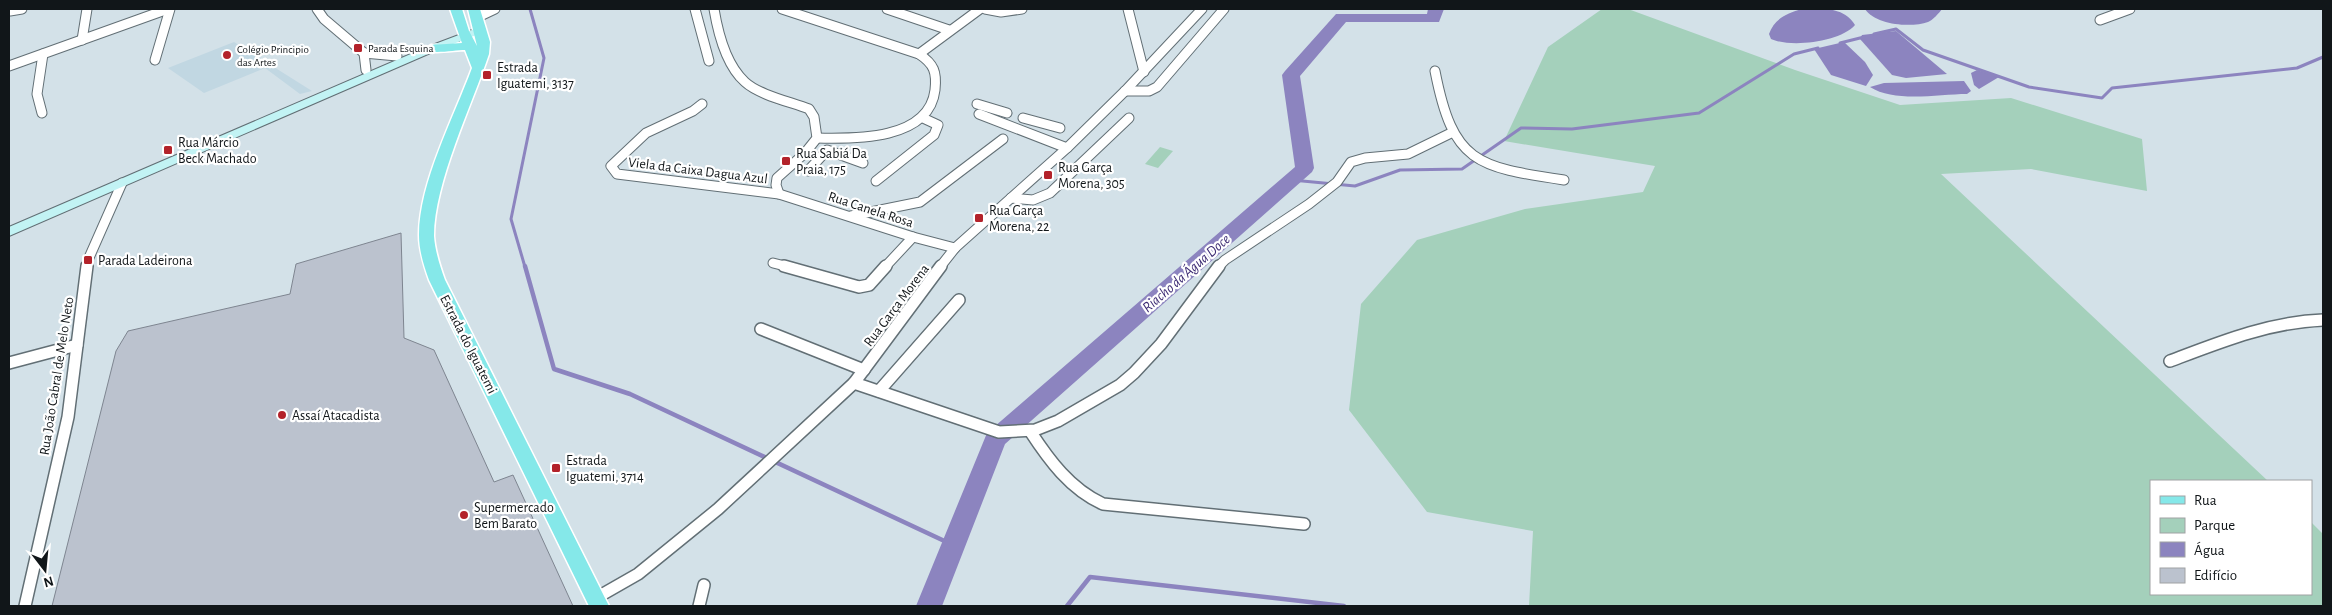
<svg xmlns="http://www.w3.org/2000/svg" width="2332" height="615" viewBox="0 0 2332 615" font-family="'Alegreya Sans',sans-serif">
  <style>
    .built { fill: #c1d7e2 }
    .green { fill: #a4d0bb }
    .water { fill: #8c84bf }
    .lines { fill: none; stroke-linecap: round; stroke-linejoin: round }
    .stream-far1 { stroke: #8c84bf; stroke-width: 3 }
    .stream { stroke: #8c84bf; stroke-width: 4.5 }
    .river { fill: #8c84bf; fill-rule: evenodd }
    .building { fill: #bbc2ce; stroke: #7e8590 }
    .minor-far1-casing { stroke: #626f75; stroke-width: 11 }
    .minor-casing { stroke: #626f75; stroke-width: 14 }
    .secondary-casing { stroke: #626f75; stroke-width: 2 }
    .primary-casing { stroke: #fff; stroke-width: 3 }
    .minor-far1 { stroke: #fff; stroke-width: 9 }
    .minor { stroke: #fff; stroke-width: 11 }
    .secondary { fill: #c2f3f4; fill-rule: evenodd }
    .primary { fill: #85e8e9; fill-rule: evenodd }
    .poi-dot { fill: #b3222a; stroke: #fff; stroke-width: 2 }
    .labels { text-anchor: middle; stroke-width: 4.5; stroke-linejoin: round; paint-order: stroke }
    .far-poi-label { font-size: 11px; fill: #111619; stroke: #fff; text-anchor: start }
    .poi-label { font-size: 14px; fill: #111619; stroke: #fff; text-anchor: start }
    .street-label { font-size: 14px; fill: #111619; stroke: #fff }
    .water-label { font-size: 15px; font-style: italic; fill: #3c2b73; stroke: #fff }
  </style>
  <rect width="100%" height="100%" fill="#d3e1e8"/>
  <path class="built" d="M234,42L312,91L300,94L265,68L204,93L168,68Z"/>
  <g class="green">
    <path d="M1602,9H1628L1795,70L1900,105L2011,98L2142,139L2147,191L2031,169L1941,174L2268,481H2151V594H2311V522L2323,534V606H1529L1533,531L1427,512L1349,410L1361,304L1417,240L1525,209L1643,192L1655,166L1504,141L1548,47Z"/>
    <path d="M1160,147L1173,151L1158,168L1145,164Z"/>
  </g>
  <g class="water">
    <path d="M1802,9C1822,9 1843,6 1855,25C1840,42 1791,48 1771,39L1769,34C1774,19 1787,13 1802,9Z"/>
    <path d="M1865,9H1942C1939,13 1933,20 1928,22C1911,28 1875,25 1865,9Z"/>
    <path d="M1896,31L1947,74L1906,78L1892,75L1860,39L1862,35Z"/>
    <path d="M1844,42L1865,62L1873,75L1866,86L1831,75L1814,49Z"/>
    <path d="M1977,70L1999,77L1979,89L1974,85L1971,73Z"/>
    <path d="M1964,81L1971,91L1967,94C1938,94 1895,103 1870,87L1884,83Z"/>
  </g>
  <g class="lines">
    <g class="stream-far1">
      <path d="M1874,34L1896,29L1923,50L2029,87L2102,98L2112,88L2297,68L2323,57"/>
      <path d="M1840,43L1864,37"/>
      <path d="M1292,180L1355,186L1400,170L1462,169L1521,128L1572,129L1699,113L1794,54L1818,48"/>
      <path d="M525,267L511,219L544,58L530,9"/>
    </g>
    <g class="stream">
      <path d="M525,266L554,369L630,394L953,545"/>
      <path d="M1067,606L1090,577L1344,606"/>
    </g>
    <path class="river" d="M1428,9H1444L1439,22H1346L1300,76L1314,168L1312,172L1005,444L942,606H916L987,433L1295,167L1282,75L1285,71L1336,14H1427Z"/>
  </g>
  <path class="building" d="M401,233L404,338L434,350L494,482L513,475L573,606H52L116,351L128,331L290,294L296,264Z"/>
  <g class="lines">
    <g class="minor-far1-casing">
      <g id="minor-far1">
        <path d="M317,9L324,19L364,53"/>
        <path d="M695,9L709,61"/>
        <path d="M714,9C718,33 726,65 745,82C759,95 791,102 809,109L814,117L817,138L805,153L777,178L776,185L779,194"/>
        <path d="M782,9L919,54C934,64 937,72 935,90C929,140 856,139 817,138"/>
        <path d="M887,9L949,30"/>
        <path d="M985,9L1001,12L1022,9"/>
        <path d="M1128,9L1144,72"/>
        <path d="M10,11L22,9"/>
        <path d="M476,18L495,9"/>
        <path d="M2100,20L2130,9"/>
        <path d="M82,40L87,9"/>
        <path d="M364,53L397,56"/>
        <path d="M364,53L366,70"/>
        <path d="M919,54L980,9"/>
        <path d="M155,60L170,9"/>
        <path d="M9,66L168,9"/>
        <path d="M1435,71C1453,163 1476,167 1564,180"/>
        <path d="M1125,91H1149L1157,87L1224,9"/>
        <path d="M702,104L693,111L646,133L611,166L617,174L779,194L913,237L955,248"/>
        <path d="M977,104L1007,113"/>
        <path d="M42,113L37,94L43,54"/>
        <path d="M979,114L1067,148"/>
        <path d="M1023,118L1060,128"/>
        <path d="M808,171L827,150L863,163"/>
        <path d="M876,181L934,135L938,125L923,118"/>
        <path d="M1011,198L1033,200L1050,193L1129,118"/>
        <path d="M851,216L920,202L1003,139"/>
        <path d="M773,263L789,267"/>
        <path d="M87,267L88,260L122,183"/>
        <path d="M885,267L913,237"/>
        <path d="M940,267L955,248L1067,148L1125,91L1202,9"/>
        <path d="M1218,267L1225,260L1309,204L1337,182L1351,162L1365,158L1408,154L1451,133"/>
      </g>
    </g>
    <g class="minor-casing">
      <g id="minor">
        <path d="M784,266L859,287L869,285L886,266"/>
        <path d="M761,329L864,370"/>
        <path d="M2170,361C2220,342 2269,322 2323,320"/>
        <path d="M9,363L77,345"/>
        <path d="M854,383L999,432L1035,430L1058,421L1120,385L1134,373L1161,344L1219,266"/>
        <path d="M879,391L959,300"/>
        <path d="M1030,431C1049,460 1070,489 1103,504L1304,524"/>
        <path d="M596,598L638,574L718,509L854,383L941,266"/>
        <path d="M25,606L68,417L87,266"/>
        <path d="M699,606L704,585"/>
      </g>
    </g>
    <g class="secondary-casing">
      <path id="secondary" d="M480,27L484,28V32L435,51L9,236V227L427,47Z"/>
    </g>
    <g class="primary-casing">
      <path id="primary" d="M450,9H462L469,31L477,46L468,9H480L490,42L489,54C472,105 434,183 434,236C435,251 440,266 445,280L609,606H589L429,280C424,266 419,251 419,235C419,183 454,117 472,68L465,50C455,50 430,55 425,49L431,45L462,43Z"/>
    </g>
    <use href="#minor-far1" class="minor-far1"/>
    <use href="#minor" class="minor"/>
    <use href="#secondary" class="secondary"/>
    <use href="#primary" class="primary"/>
  </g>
  <g class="poi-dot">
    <rect x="353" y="43" width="10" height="10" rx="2.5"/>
    <circle cx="227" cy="55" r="5"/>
    <rect x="482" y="70" width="10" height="10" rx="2.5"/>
    <rect x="163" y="145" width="10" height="10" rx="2.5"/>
    <rect x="781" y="156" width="10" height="10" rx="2.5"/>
    <rect x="1043" y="170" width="10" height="10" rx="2.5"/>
    <rect x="974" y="213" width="10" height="10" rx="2.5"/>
    <rect x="83" y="255" width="10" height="10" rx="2.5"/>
    <circle cx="282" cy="415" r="5"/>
    <rect x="551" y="463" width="10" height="10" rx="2.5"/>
    <circle cx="464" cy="515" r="5"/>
  </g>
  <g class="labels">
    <g class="far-poi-label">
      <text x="368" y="52">Parada Esquina</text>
      <text x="237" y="53">Colégio Principio<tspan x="237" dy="13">das Artes</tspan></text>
    </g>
    <g class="poi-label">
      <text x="497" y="72">Estrada<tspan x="497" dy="16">Iguatemi, 3137</tspan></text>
      <text x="178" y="147">Rua Márcio<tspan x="178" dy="16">Beck Machado</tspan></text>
      <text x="796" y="158">Rua Sabiá Da<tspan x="796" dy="16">Praia, 175</tspan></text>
      <text x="1058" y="172">Rua Garça<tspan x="1058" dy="16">Morena, 305</tspan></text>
      <text x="989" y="215">Rua Garça<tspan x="989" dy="16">Morena, 22</tspan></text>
      <text x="98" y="265">Parada Ladeirona</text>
      <text x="292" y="420">Assaí Atacadista</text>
      <text x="566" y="465">Estrada<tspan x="566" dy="16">Iguatemi, 3714</tspan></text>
      <text x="474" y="512">Supermercado<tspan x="474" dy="16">Bem Barato</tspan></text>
    </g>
    <g class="street-label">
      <text transform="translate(698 170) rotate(7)" y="5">Viela da Caixa Dagua Azul</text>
      <text transform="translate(871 209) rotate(18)" y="5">Rua Canela Rosa</text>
      <text transform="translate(896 305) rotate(-53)" y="5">Rua Garça Morena</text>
      <text transform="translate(469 344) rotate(63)" y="5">Estrada do Iguatemi</text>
      <text transform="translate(56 376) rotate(-81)" y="5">Rua João Cabral de Melo Neto</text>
    </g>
    <g class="water-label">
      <text transform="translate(1186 273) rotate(-41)" y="5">Riacho da Água Doce</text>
    </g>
  </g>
  <rect width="2332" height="615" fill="none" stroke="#111619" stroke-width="20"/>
  <rect x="2150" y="480" width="162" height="115" fill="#ffffff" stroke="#a0a2a3"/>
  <rect x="2160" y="496" width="25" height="8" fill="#85e8e9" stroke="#a0a2a3"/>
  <text x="2194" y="505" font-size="15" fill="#111619">Rua</text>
  <rect x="2160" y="518" width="25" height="15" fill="#a4d0bb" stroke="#a0a2a3"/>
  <text x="2194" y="530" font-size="15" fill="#111619">Parque</text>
  <rect x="2160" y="542" width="25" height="15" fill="#8c84bf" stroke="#a0a2a3"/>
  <text x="2194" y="555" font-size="15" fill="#111619">Água</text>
  <rect x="2160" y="568" width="25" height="15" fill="#bbc2ce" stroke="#a0a2a3"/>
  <text x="2194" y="580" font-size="15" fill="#111619">Edifício</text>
  <g transform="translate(45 570) rotate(164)" stroke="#ffffff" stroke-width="4" paint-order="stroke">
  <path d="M0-4L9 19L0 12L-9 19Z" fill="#111619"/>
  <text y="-8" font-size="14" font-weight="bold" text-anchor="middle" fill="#111619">N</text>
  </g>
</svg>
